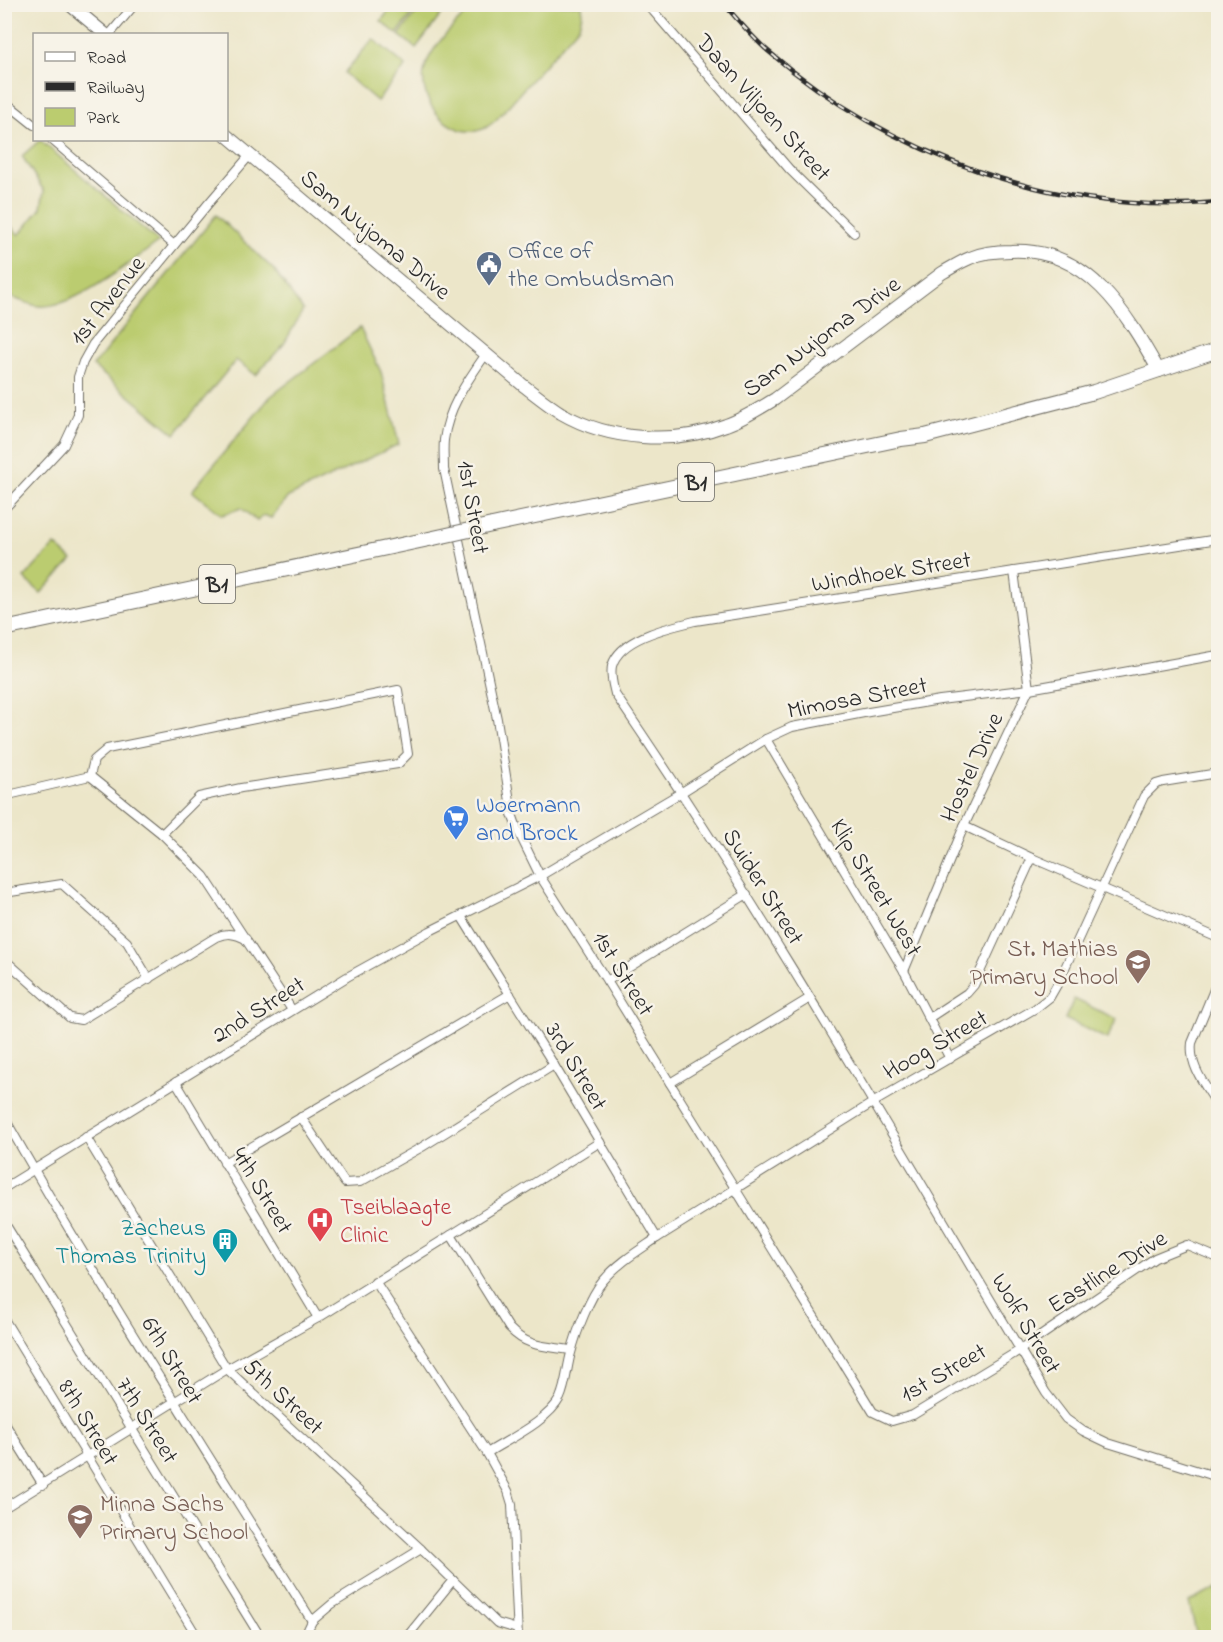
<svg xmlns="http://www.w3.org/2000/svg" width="1223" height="1642" viewBox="0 0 1223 1642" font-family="'Indie Flower',sans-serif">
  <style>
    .green { fill: #bbcc6f; stroke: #737c4d; stroke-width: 1.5 }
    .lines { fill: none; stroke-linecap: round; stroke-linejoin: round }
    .minor-casing { stroke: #6f6c62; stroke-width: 10 }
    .secondary-casing { stroke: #6f6c62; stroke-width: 14 }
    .trunk-casing { stroke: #6f6c62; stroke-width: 16 }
    .minor { stroke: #fff; stroke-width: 8 }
    .secondary { stroke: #fff; stroke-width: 12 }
    .trunk { stroke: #fff; stroke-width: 14 }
    .rail-casing { stroke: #2b2b2b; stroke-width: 4.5 }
    .rail { stroke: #f7f3e8; stroke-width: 2; stroke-dasharray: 7; stroke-linecap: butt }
    .trunk-bridge-casing { stroke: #6f6c62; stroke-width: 16; stroke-linecap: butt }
    .trunk-bridge { stroke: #fff; stroke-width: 14 }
    .labels { text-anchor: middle; stroke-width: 5; stroke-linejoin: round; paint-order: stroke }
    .shield { fill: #f7f3e8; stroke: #686764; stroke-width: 1.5 }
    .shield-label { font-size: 22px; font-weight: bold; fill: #2b2b2b }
    .street-label { font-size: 24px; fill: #2b2b2b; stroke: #f7f3e8 }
    .service-label { font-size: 24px; fill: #4e5e75; stroke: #f7f3e8; text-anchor: start }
    .shop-label { font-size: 24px; fill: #366cbe; stroke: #f7f3e8; text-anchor: start }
    .education-label { font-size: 24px; fill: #785e54; stroke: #f7f3e8; text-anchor: end }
    .health-label { font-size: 24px; fill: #be3a42; stroke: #f7f3e8; text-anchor: start }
    .culture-label { font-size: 24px; fill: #0d838f; stroke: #f7f3e8; text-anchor: end }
  </style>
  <rect width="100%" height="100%" fill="#f7f3e8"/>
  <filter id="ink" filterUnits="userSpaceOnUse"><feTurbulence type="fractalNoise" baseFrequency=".0167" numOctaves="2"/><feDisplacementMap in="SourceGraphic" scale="12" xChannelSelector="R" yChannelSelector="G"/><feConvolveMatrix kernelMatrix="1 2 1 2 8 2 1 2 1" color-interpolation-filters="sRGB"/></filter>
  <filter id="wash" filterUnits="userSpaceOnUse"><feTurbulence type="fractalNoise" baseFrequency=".008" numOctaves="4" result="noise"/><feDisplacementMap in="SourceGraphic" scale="24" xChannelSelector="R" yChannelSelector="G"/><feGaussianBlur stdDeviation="1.35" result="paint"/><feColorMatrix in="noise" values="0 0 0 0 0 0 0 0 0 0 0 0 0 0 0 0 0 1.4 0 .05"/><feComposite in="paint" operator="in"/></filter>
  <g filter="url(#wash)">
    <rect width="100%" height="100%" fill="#ece6c9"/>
    <g class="green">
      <path d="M394,4L419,5L397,34L381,21Z"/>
      <path d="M423,4L436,5L444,11L416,48L399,35Z"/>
      <path d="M474,5H581L582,14L579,26L496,120C490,125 484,130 476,131C446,135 419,100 424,72C429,46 457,24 474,5Z"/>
      <path d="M373,39L406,66L377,101L344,73Z"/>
      <path d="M40,140L159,242C131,261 74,309 39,306C29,305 17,299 8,296L5,292L4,219L19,235L41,208L44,191L22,156Z"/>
      <path d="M216,215L274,270L303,310L284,344L256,375L236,360L175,434L93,366Z"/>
      <path d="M360,328L381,372L399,444L288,497L271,518L264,515L257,521L241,508L222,515L192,491L270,397Z"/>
      <path d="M55,545L72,560L41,593L24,578Z"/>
      <path d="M1074,999L1117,1019L1107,1039L1065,1019Z"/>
      <path d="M1218,1588V1637H1197L1189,1602Z"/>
    </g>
  </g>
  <g filter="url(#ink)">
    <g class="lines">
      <g class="minor-casing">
        <g id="minor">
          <path d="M647,4L790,170L854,233"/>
          <path d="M110,34L135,4"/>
          <path d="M4,101L34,125"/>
          <path d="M52,140L174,245"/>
          <path d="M486,354C468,380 448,407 444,440C443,449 444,459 444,469L497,719L512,814L518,831L540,876L607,981L873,1412L892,1421L913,1415L1020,1350L1155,1258L1187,1245L1218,1258"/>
          <path d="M4,509L64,445L78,415V377L83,362L93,344L208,204L250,155"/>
          <path d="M1218,539L695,621C671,627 620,637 612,666C610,676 613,685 615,694C770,920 905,1158 1046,1393L1066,1419L1083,1431L1108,1443L1218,1477"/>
          <path d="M766,739L904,971L950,1059"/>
          <path d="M90,776L94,760L107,749L398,690L408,754L398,764L241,788L199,797L162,834"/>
          <path d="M90,776L162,834L204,876L292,1010"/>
          <path d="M4,796L90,776"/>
          <path d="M964,826L1032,858L1218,938"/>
          <path d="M4,893L62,884L127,942L149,979"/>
          <path d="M461,916L554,1065L657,1238"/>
          <path d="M4,959L70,1018L81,1020L216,937C228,932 235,934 246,939"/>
          <path d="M904,971L964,826L1029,689L1014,571"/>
          <path d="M1218,980L1192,1043C1189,1067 1206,1086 1218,1106"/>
          <path d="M607,981L747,894"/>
          <path d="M929,1018L967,993L974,985L1032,858"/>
          <path d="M176,1082L318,1318"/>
          <path d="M670,1083L810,998"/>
          <path d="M4,1117C101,1289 208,1454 312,1621"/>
          <path d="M301,1117L345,1183L360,1182L422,1147L554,1065"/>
          <path d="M86,1137L227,1369L421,1549L497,1623L517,1629"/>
          <path d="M224,1163L510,994"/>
          <path d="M4,1188L347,977L430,931L540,876L682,792L766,739L792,727L869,712L940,700L1029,689L1218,655"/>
          <path d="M4,1222L261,1638"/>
          <path d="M451,1235L509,1328C528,1348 546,1346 571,1350"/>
          <path d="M375,1281L487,1453"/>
          <path d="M4,1319L198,1638"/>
          <path d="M4,1422L43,1485"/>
          <path d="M1211,1475L1218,1452"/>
          <path d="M4,1508L227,1369L318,1318L600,1142"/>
          <path d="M304,1638L312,1621L332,1604L421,1549"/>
          <path d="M406,1638L453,1580"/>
          <path d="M518,1638L512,1504L508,1491L487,1453C509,1439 548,1421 560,1398C566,1385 567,1367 571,1353C576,1333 590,1296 603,1281C618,1263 638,1251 657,1238L874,1102L1036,1008L1050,997L1058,983L1144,796L1156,784L1163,782L1218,773"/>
        </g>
      </g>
      <g class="secondary-casing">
        <g id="secondary">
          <path d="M69,4L105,34"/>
          <path d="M226,135L524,386C536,395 548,405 561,413C609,441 675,445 726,425C743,419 759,409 775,399L942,273C951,268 960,262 970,258C983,252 997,251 1011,251C1087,247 1126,312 1159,371"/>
        </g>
      </g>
      <g class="trunk-casing">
        <g id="trunk">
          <path d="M492,525L901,439L925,436L1094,392L1218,350"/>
          <path d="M4,629L429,539"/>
        </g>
      </g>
      <use href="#minor" class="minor"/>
      <use href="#secondary" class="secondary"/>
      <use href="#trunk" class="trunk"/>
      <g class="rail-casing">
        <path id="rail" d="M724,4C738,20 752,37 768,51C890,155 1057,217 1218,202"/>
      </g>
      <use href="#rail" class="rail"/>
      <g class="trunk-bridge-casing">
        <path id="trunk-bridge" d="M429,539L492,525"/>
      </g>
      <use href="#trunk-bridge" class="trunk-bridge"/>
    </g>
  </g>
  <defs>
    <g id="civic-pin" transform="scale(1.35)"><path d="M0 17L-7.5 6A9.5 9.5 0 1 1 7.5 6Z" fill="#5c6f8a" stroke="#f7f3e8"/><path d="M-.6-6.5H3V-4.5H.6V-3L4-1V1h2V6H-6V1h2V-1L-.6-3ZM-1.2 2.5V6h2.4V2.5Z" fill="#fff"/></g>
    <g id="supermarket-pin" transform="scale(1.35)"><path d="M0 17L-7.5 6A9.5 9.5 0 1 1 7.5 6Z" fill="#3f7fe0" stroke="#f7f3e8"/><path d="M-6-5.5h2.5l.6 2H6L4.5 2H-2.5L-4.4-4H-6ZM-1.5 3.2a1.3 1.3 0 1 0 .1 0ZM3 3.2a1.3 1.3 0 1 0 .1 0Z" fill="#fff"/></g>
    <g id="school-pin" transform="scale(1.35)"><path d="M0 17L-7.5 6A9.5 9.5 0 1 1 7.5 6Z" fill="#8d6e63" stroke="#f7f3e8"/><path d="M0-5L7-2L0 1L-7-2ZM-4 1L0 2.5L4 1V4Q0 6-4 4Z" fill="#fff"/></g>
    <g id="hospital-pin" transform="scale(1.35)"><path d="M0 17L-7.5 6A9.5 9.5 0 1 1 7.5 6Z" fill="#e0444e" stroke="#f7f3e8"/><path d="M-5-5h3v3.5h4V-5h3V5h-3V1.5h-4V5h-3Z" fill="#fff"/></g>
    <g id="building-pin" transform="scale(1.35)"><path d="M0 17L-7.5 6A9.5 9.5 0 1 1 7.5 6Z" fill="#0f9aa8" stroke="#f7f3e8"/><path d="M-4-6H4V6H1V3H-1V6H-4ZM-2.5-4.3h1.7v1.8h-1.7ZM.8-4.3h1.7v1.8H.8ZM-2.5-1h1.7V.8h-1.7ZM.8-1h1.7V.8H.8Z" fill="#fff"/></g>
  </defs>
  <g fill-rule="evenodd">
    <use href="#civic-pin" x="489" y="264"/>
    <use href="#supermarket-pin" x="456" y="818"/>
    <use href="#school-pin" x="1138" y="962"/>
    <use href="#hospital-pin" x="320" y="1220"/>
    <use href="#building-pin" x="225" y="1241"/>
    <use href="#school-pin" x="80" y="1517"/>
  </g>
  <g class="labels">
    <g class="shield">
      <rect x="678" y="463" width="36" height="38" rx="4.5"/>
      <rect x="199" y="565" width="36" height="38" rx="4.5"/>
    </g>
    <g class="shield-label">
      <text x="696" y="490">B1</text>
      <text x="217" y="592">B1</text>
    </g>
    <g class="street-label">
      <text transform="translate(764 107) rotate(48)" y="8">Daan Viljoen Street</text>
      <text transform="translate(376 234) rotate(40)" y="8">Sam Nujoma Drive</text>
      <text transform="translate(107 300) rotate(-52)" y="8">1st Avenue</text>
      <text transform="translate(821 336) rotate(-36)" y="8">Sam Nujoma Drive</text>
      <text transform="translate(474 507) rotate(80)" y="8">1st Street</text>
      <text transform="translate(891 571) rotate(-9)" y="8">Windhoek Street</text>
      <text transform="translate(857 697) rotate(-11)" y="8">Mimosa Street</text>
      <text transform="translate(971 767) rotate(-65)" y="8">Hostel Drive</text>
      <text transform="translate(764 886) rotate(58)" y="8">Suider Street</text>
      <text transform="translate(877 887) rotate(59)" y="8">Klip Street West</text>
      <text transform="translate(624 973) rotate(58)" y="8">1st Street</text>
      <text transform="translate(258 1009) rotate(-32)" y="8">2nd Street</text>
      <text transform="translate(935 1044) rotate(-30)" y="8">Hoog Street</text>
      <text transform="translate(577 1066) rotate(59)" y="8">3rd Street</text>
      <text transform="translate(263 1190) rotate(59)" y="8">4th Street</text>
      <text transform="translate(1107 1271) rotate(-32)" y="8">Eastline Drive</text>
      <text transform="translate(1027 1323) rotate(59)" y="8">Wolf Street</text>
      <text transform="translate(173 1360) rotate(59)" y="8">6th Street</text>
      <text transform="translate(943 1372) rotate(-30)" y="8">1st Street</text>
      <text transform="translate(284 1396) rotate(43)" y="8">5th Street</text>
      <text transform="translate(148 1420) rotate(58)" y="8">7th Street</text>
      <text transform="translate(89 1422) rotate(59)" y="8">8th Street</text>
    </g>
    <g class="service-label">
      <text x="508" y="258">Office of<tspan x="508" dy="28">the Ombudsman</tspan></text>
    </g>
    <g class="shop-label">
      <text x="476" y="812">Woermann<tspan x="476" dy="28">and Brock</tspan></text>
    </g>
    <g class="education-label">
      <text x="1118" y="956">St. Mathias<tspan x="1118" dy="28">Primary School</tspan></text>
      <text x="100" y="1511" text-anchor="start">Minna Sachs<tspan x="100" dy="28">Primary School</tspan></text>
    </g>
    <g class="health-label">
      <text x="340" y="1214">Tseiblaagte<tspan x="340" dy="28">Clinic</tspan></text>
    </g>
    <g class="culture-label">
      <text x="206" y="1235">Zacheus<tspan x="206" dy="28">Thomas Trinity</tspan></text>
    </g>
  </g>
  <rect width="1223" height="1642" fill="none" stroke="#f7f3e8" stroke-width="24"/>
  <rect x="33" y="33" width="195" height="108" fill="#f7f3e8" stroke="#a5a39c" stroke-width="1.5"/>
  <rect x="45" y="52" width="30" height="9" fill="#ffffff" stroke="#a5a39c" stroke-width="1.5"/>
  <text x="87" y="63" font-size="18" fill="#2b2b2b">Road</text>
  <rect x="45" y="82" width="30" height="9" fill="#2b2b2b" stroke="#a5a39c" stroke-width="1.5"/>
  <text x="87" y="93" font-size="18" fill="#2b2b2b">Railway</text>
  <rect x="45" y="108" width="30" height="18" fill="#bbcc6f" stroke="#a5a39c" stroke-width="1.5"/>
  <text x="87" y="123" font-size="18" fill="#2b2b2b">Park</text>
</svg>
